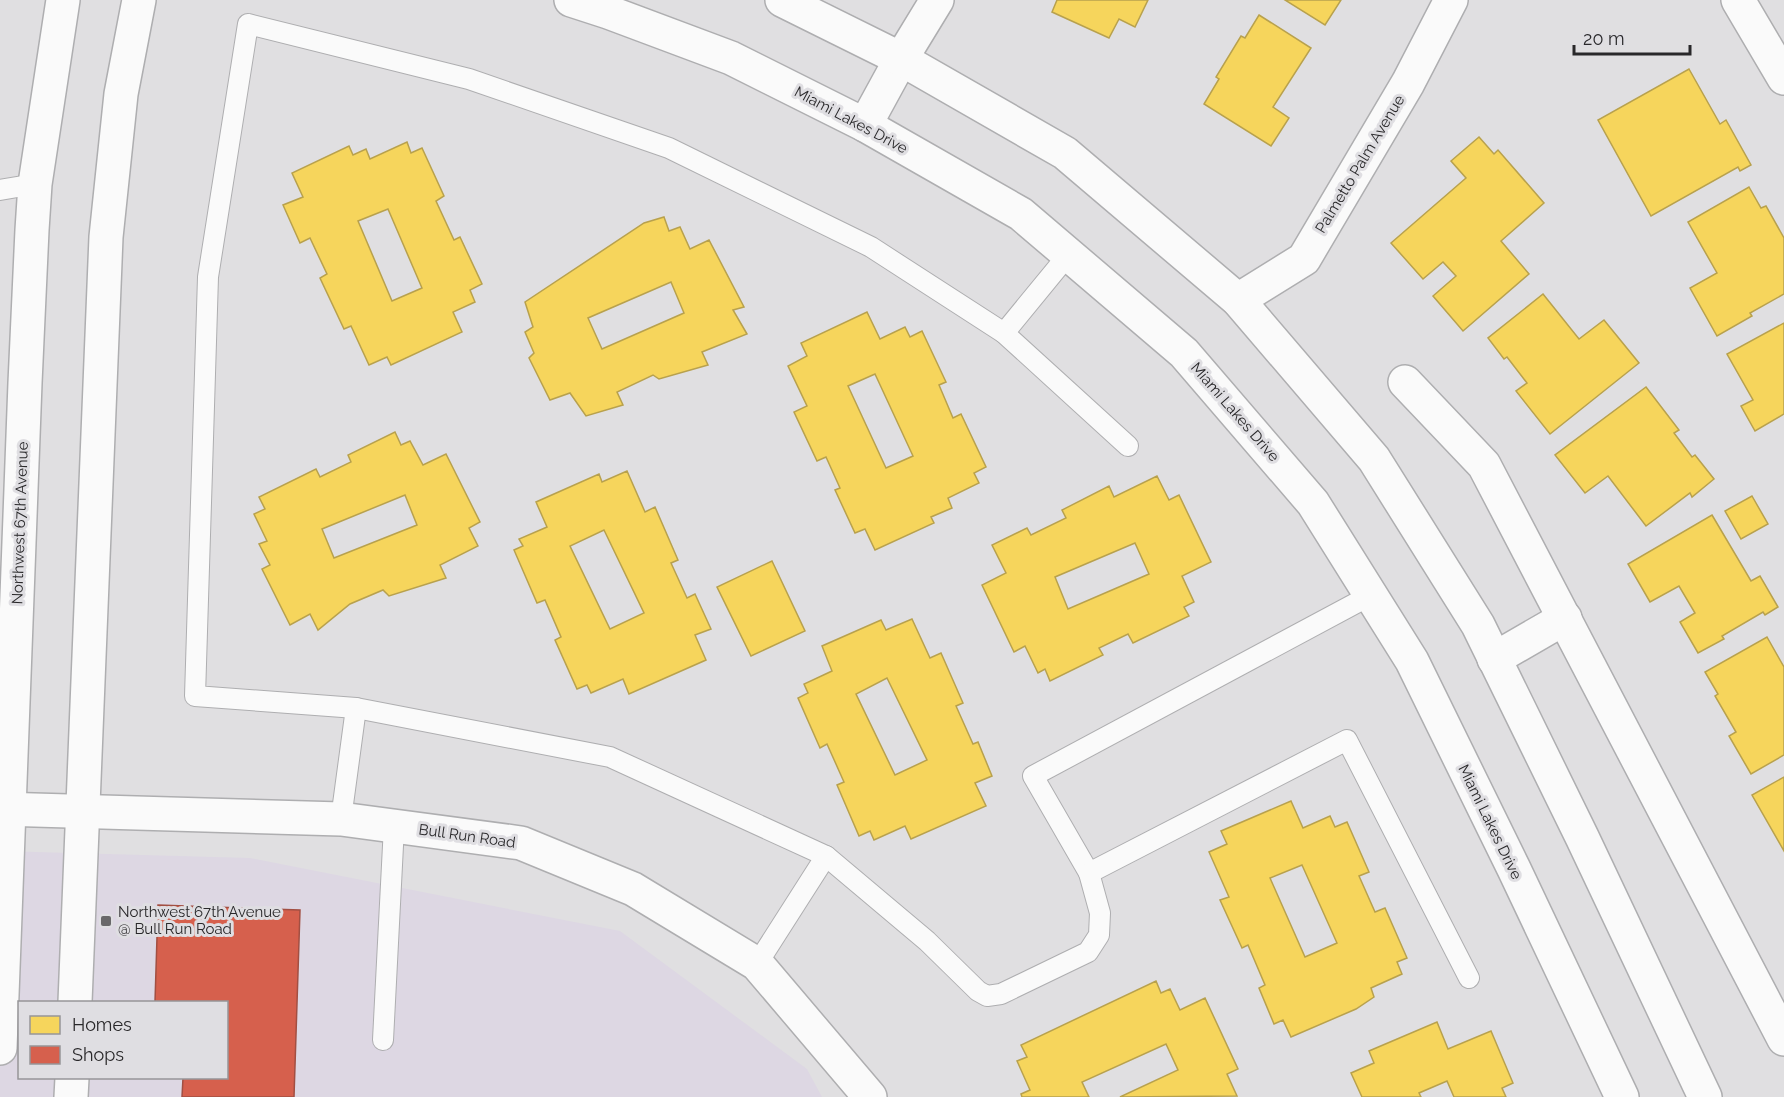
<svg xmlns="http://www.w3.org/2000/svg" width="1784" height="1097" viewBox="0 0 1784 1097" font-family="Raleway,sans-serif">
  <style>
    .commercial { fill: #ddd7e3; fill-rule: evenodd }
    .homes { fill: #f6d55c; stroke: #b8a14d; stroke-width: 1.5; fill-rule: evenodd }
    .shops { fill: #d6604d; stroke: #a24f42; stroke-width: 1.5 }
    .lines { fill: none; stroke-linecap: round; stroke-linejoin: round }
    .lane-casing { stroke: #aeaeb0; stroke-width: 22 }
    .street-casing { stroke: #aeaeb0; stroke-width: 36 }
    .secondary-casing { stroke: #aeaeb0; stroke-width: 36 }
    .lane { stroke: #fafafa; stroke-width: 20 }
    .street { stroke: #fafafa; stroke-width: 33 }
    .secondary { stroke: #fafafa; stroke-width: 33 }
    .poi-dot { fill: #69686a; stroke: #dfdee2; stroke-width: 2 }
    .labels { text-anchor: middle; stroke-width: 6; stroke-linejoin: round; paint-order: stroke }
    .street-label { font-size: 15px; fill: #29282a; stroke: #dfdee2 }
    .poi-label { font-size: 15px; fill: #29282a; stroke: #dfdee2; text-anchor: start }
  </style>
  <rect width="100%" height="100%" fill="#e0dfe1"/>
  <path class="commercial" d="M0,851L250,858L620,931L807,1069L822,1097H0ZM20,1002H226V1078H20Z"/>
  <g class="homes">
    <path d="M1057,0H1148L1135,27L1119,19L1109,38L1052,12Z"/>
    <path d="M1285,0H1341L1325,25Z"/>
    <path d="M1259,15L1311,48L1273,107L1289,118L1271,146L1204,104L1219,79L1216,77L1241,36L1245,38Z"/>
    <path d="M1689,69L1720,124L1726,120L1751,165L1740,171L1738,167L1651,216L1598,120Z"/>
    <path d="M1479,137L1494,154L1498,150L1544,203L1501,241L1529,274L1463,331L1433,296L1456,276L1443,262L1423,279L1391,243L1466,178L1451,161Z"/>
    <path d="M407,142L411,153L422,148L444,196L436,201L454,240L460,237L482,284L470,290L475,302L453,312L462,332L391,365L387,357L369,365L351,326L344,329L320,278L327,274L310,238L300,243L283,205L303,197L292,173L349,146L353,155L366,149L370,159ZM388,209L422,288L392,301L358,221Z"/>
    <path d="M1749,187L1761,208L1766,206L1784,238V294L1750,313L1752,316L1717,336L1690,288L1717,273L1688,222Z"/>
    <path d="M664,217L669,231L680,227L690,249L709,240L744,307L733,310L747,334L702,352L708,365L659,379L653,375L617,392L623,405L586,416L570,393L550,400L529,358L534,353L525,332L533,327L525,302L644,223ZM671,282L684,313L602,349L588,318Z"/>
    <path d="M1543,294L1579,339L1604,320L1639,363L1550,434L1516,391L1527,383L1507,357L1504,359L1488,338Z"/>
    <path d="M867,312L880,339L905,327L910,337L922,331L946,382L939,385L953,418L961,414L986,467L974,473L979,483L948,498L952,508L931,517L934,523L875,550L865,529L855,533L835,490L840,488L826,457L817,461L794,412L807,406L788,366L807,356L801,343ZM875,374L913,456L886,468L848,386Z"/>
    <path d="M1784,323V414L1755,431L1741,406L1753,400L1727,354Z"/>
    <path d="M1646,387L1679,430L1674,433L1692,457L1695,455L1714,479L1692,497L1690,493L1646,526L1608,476L1585,493L1555,455Z"/>
    <path d="M395,432L401,445L410,441L423,465L446,454L480,522L469,528L478,546L440,565L446,578L389,596L383,590L350,604L318,630L310,614L290,625L262,569L270,565L259,544L267,541L254,514L265,509L259,497L316,469L320,477L351,462L348,455ZM405,495L417,525L334,558L322,529Z"/>
    <path d="M627,471L645,512L655,507L678,560L671,563L687,598L695,594L711,629L695,635L706,660L629,694L623,679L591,693L587,685L577,689L555,640L561,637L545,600L537,603L514,550L523,546L519,539L547,527L536,502L599,474L602,482ZM604,530L644,613L610,629L570,546Z"/>
    <path d="M1157,476L1169,500L1179,495L1211,562L1182,576L1194,602L1184,607L1189,616L1133,643L1128,634L1099,648L1103,655L1050,681L1045,669L1038,673L1025,646L1014,652L982,585L1006,573L992,545L1027,528L1031,535L1066,518L1062,510L1109,486L1114,497ZM1135,543L1149,574L1068,609L1055,577Z"/>
    <path d="M1752,496L1768,524L1741,539L1725,511Z"/>
    <path d="M1712,515L1751,581L1760,576L1778,607L1765,615L1763,612L1722,636L1724,639L1698,653L1680,622L1695,613L1679,586L1650,602L1628,564Z"/>
    <path d="M772,561L805,631L751,656L717,587Z"/>
    <path d="M912,619L930,658L941,653L963,703L956,706L973,744L978,742L992,776L975,783L986,806L911,839L905,826L874,840L870,831L859,836L837,785L844,782L827,744L820,748L798,698L808,693L804,684L832,671L822,646L881,620L886,630ZM887,678L927,760L895,775L856,694Z"/>
    <path d="M1767,637L1784,667V755L1751,774L1729,736L1736,732L1715,696L1718,694L1705,672Z"/>
    <path d="M1784,777V851L1752,795Z"/>
    <path d="M1291,801L1303,828L1330,816L1335,827L1347,822L1369,872L1359,876L1375,912L1385,908L1407,958L1397,962L1402,974L1371,988L1374,997L1356,1009L1291,1037L1283,1020L1274,1024L1259,988L1265,985L1248,945L1242,948L1220,900L1229,897L1209,852L1227,844L1221,831ZM1302,865L1337,943L1305,957L1270,878Z"/>
    <path d="M1156,981L1161,993L1170,989L1180,1010L1205,998L1238,1069L1227,1074L1237,1096L1120,1097L1178,1070L1166,1044L1082,1082L1089,1097H1022L1021,1094L1030,1090L1017,1061L1027,1057L1021,1045Z"/>
    <path d="M1437,1022L1448,1049L1491,1031L1513,1083L1502,1088L1506,1097H1454L1447,1081L1419,1093L1421,1097H1362L1351,1073L1374,1063L1369,1051Z"/>
  </g>
  <path class="shops" d="M158,905L300,910L294,1097H182L183,1078H226V1002H155Z"/>
  <g class="lines">
    <g class="lane-casing">
      <g id="lane">
        <path d="M0,190L35,184"/>
        <path d="M1004,333L1068,255"/>
        <path d="M1371,595L1033,776L1089,873L1347,740L1469,978"/>
        <path d="M341,819L356,708"/>
        <path d="M1089,873L1100,913L1099,935L1088,952L1001,994L987,996L978,991L927,941L826,856L610,757L356,708L195,696L208,277L248,24L469,79L669,148L871,247L1004,333L1128,446"/>
        <path d="M757,964L826,856"/>
        <path d="M383,1040L394,826"/>
      </g>
    </g>
    <g class="street-casing">
      <g id="street">
        <path d="M1738,0L1784,78"/>
        <path d="M865,125L901,59L937,0"/>
        <path d="M1238,300L1304,259L1408,83L1451,0"/>
        <path d="M1405,382L1484,465L1784,1039"/>
        <path d="M1494,659L1565,618"/>
        <path d="M0,809L341,819L521,843L633,889L757,964L870,1097"/>
      </g>
    </g>
    <g class="secondary-casing">
      <g id="secondary">
        <path d="M571,0L608,12L731,58L865,125L1021,214L1184,353L1313,503L1412,661L1514,869L1622,1097"/>
        <path d="M782,0L901,59L1065,153L1238,300L1374,459L1478,625L1582,837L1705,1097"/>
        <path d="M75,1002L106,237L121,94L139,0"/>
        <path d="M0,1048L25,383L32,230L35,184L63,0"/>
        <path d="M71,1097L72,1078"/>
      </g>
    </g>
    <use href="#lane" class="lane"/>
    <use href="#street" class="street"/>
    <use href="#secondary" class="secondary"/>
  </g>
  <rect class="poi-dot" x="100" y="915" width="12" height="12" rx="3"/>
  <g class="labels">
    <g class="street-label">
      <text transform="translate(851 120) rotate(28)" y="5">Miami Lakes Drive</text>
      <text transform="translate(1360 164) rotate(-59)" y="5">Palmetto Palm Avenue</text>
      <text transform="translate(1235 412) rotate(49)" y="5">Miami Lakes Drive</text>
      <text transform="translate(20 523) rotate(-88)" y="5">Northwest 67th Avenue</text>
      <text transform="translate(1490 822) rotate(64)" y="5">Miami Lakes Drive</text>
      <text transform="translate(467 836) rotate(8)" y="5">Bull Run Road</text>
    </g>
    <g class="poi-label">
      <text x="118" y="917">Northwest 67th Avenue<tspan x="118" dy="17">@ Bull Run Road</tspan></text>
    </g>
  </g>
  <rect x="18" y="1001" width="210" height="78" fill="#dfdee2" stroke="#969598" stroke-width="1.5"/>
  <rect x="30" y="1016" width="30" height="18" fill="#f6d55c" stroke="#969598" stroke-width="1.5"/>
  <text x="72" y="1031" font-size="18" fill="#29282a">Homes</text>
  <rect x="30" y="1046" width="30" height="18" fill="#d6604d" stroke="#969598" stroke-width="1.5"/>
  <text x="72" y="1061" font-size="18" fill="#29282a">Shops</text>
  <path d="M1574 45v9h116v-9" fill="none" stroke="#29282a" stroke-width="3"/>
  <text x="1583" y="45" font-size="18" fill="#29282a" stroke="#dfdee2" stroke-width="4.5" paint-order="stroke">20 m</text>
</svg>
